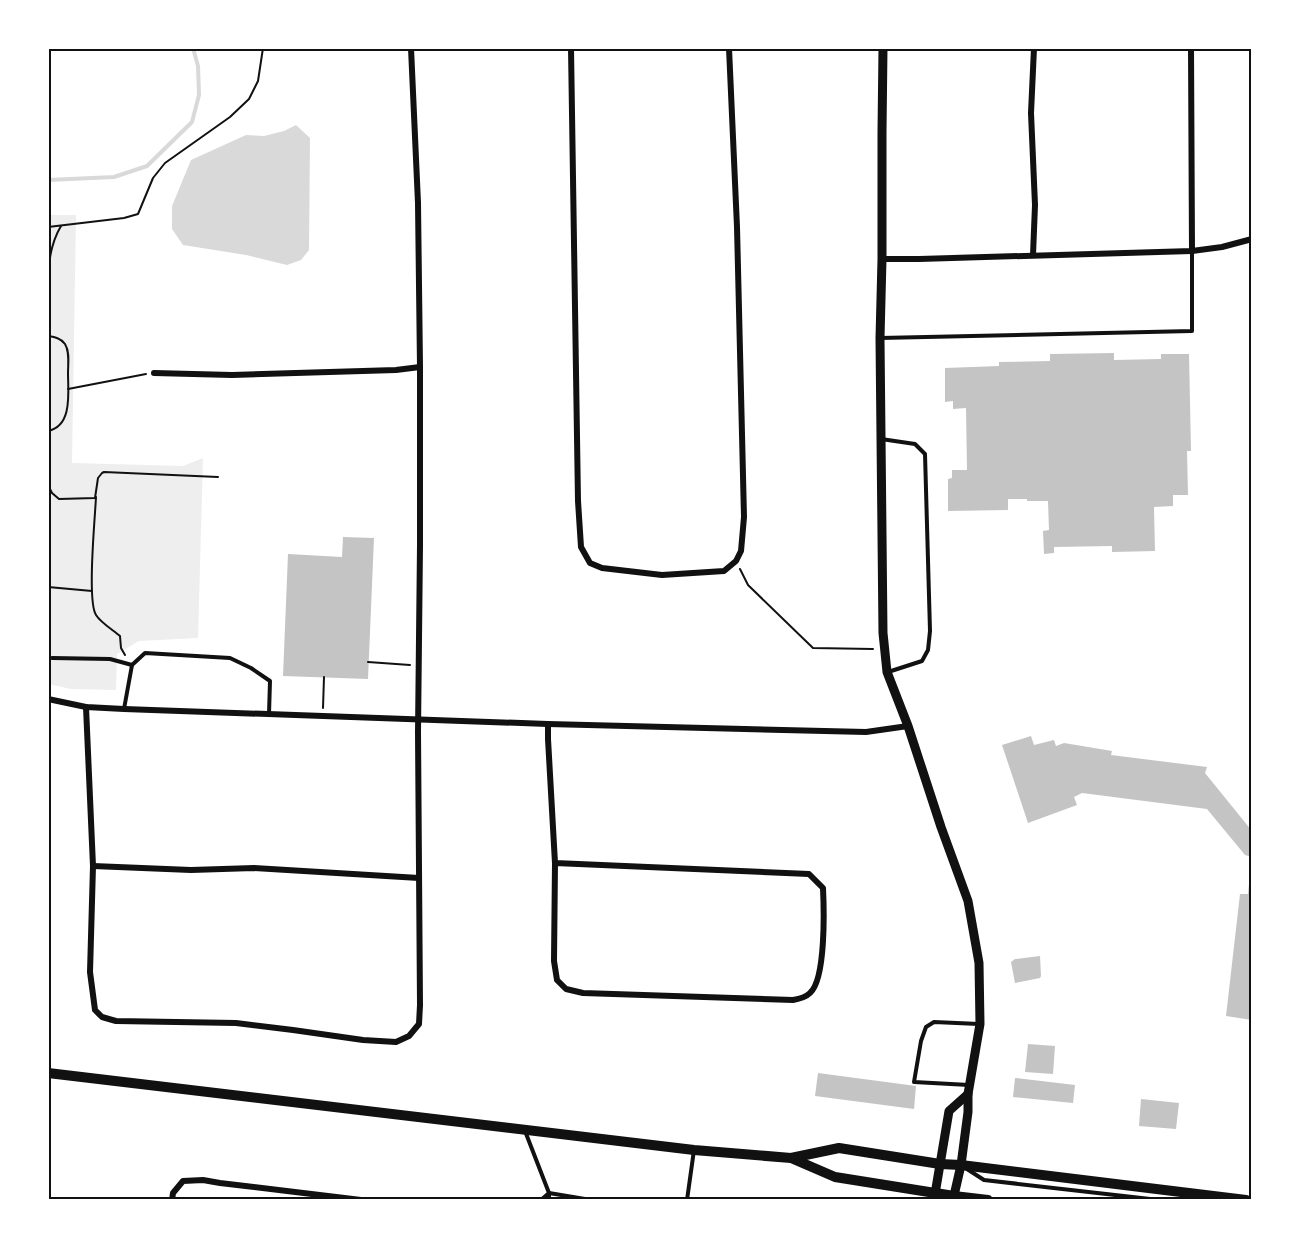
<svg xmlns="http://www.w3.org/2000/svg" width="1300" height="1248" viewBox="0 0 1300 1248" font-family="'Titillium Web',sans-serif">
  <style>
    .green { fill: #eee }
    .water { fill: #d9d9d9 }
    .lines { fill: none; stroke-linecap: round; stroke-linejoin: round }
    .stream { stroke: #d9d9d9; stroke-width: 4 }
    .building { fill: #c4c4c4 }
    .path { stroke: #111; stroke-width: 2 }
    .service { stroke: #111; stroke-width: 4 }
    .minor { stroke: #111; stroke-width: 6 }
    .tertiary { stroke: #111; stroke-width: 9 }
    .primary { stroke: #111; stroke-width: 10 }
    .neatline { fill: none; stroke: #111; stroke-width: 2 }
  </style>
  <rect width="100%" height="100%" fill="#fff"/>
  <path class="green" d="M48,215H76L72,463L183,466L203,458L198,638L139,641L117,654L116,690L71,689L48,684Z"/>
  <path class="water" d="M296,125L310,138L309,250L301,260L287,265L246,255L183,245L172,229V206L191,160L246,135L264,136L284,131Z"/>
  <g class="lines">
    <path class="stream" d="M48,180L114,177L147,166L192,122L199,95L198,66L193,48"/>
  </g>
  <g class="building">
    <path d="M1114,353V360L1161,359V354H1189L1191,451H1187L1188,495H1173V506L1154,507L1155,551L1112,552V546L1054,547V553L1044,554L1043,531L1049,530L1048,501H1027V499H1008V510L948,511V479L952,478V470H967L966,408L953,409V401L945,402V368L999,366V362L1050,361V354Z"/>
    <path d="M343,537L374,538L368,679L283,676L288,554L342,557Z"/>
    <path d="M1031,736L1034,745L1054,740L1056,746L1064,743L1112,751L1111,755L1207,767L1205,773L1252,831V857L1245,855L1207,809L1082,793L1074,797L1077,805L1028,823L1002,745Z"/>
    <path d="M1250,874H1252V1020L1226,1016L1240,894H1248Z"/>
    <path d="M1040,956L1041,976L1040,978L1015,983L1011,962L1015,959Z"/>
    <path d="M1028,1044L1055,1046L1053,1074L1025,1072Z"/>
    <path d="M818,1073L916,1086L914,1109L815,1096Z"/>
    <path d="M1015,1078L1075,1085L1073,1103L1013,1097Z"/>
    <path d="M1141,1099L1179,1103L1176,1129L1139,1126Z"/>
  </g>
  <g class="lines">
    <g class="path">
      <path d="M48,227L124,218L138,214L153,178L165,163L230,117L249,99L258,81L263,48"/>
      <path d="M48,275C49,257 52,241 61,226"/>
      <path d="M48,336C54,337 61,338 65,344C70,352 68,364 68,373C68,392 73,426 48,431"/>
      <path d="M68,389L146,374"/>
      <path d="M48,485L52,493L59,499L95,498L98,478L102,473L104,472L218,477"/>
      <path d="M96,497C95,518 87,601 96,615C101,623 113,630 120,636L121,648L125,655"/>
      <path d="M740,569L748,585L813,648L873,649"/>
      <path d="M48,587L92,591"/>
      <path d="M368,662L410,665"/>
      <path d="M323,708L324,677"/>
    </g>
    <g class="service">
      <path d="M880,338L1192,331V252"/>
      <path d="M881,439L915,444L925,454L930,631L928,650L922,661L888,672"/>
      <path d="M52,658L110,659L132,665"/>
      <path d="M124,709L132,665L145,653L230,658L251,668L270,681L269,714"/>
      <path d="M969,1085L914,1082L921,1041L926,1027L934,1022L979,1024"/>
      <path d="M525,1131L549,1193L541,1200"/>
      <path d="M967,1169L984,1180L1159,1200"/>
      <path d="M549,1200V1193L591,1200"/>
      <path d="M687,1200L694,1150"/>
    </g>
    <g class="minor">
      <path d="M571,48L578,501L581,547L590,563L602,568L662,575L724,571L736,561L741,551L744,517L737,227L729,48"/>
      <path d="M1191,48L1192,251"/>
      <path d="M1033,255L1035,205L1031,113L1034,48"/>
      <path d="M882,259H919L1192,251L1222,247L1252,239"/>
      <path d="M154,373L232,375L396,370L420,367"/>
      <path d="M48,699L86,707L124,709L548,724L866,732L908,726"/>
      <path d="M86,707L93,866L90,972L95,1010L102,1017L116,1021L236,1023L293,1030L363,1040L396,1042L409,1036L419,1024L420,1005L418,732L420,545V367L418,203L411,48"/>
      <path d="M548,724V739L555,863L554,961L557,980L566,989L583,993L793,1000C799,999 806,997 810,993C826,979 824,909 823,888L809,874L555,863"/>
      <path d="M93,866L191,870L254,868L419,878"/>
      <path d="M172,1200L173,1193L183,1181L203,1180L220,1183L361,1200"/>
    </g>
    <g class="tertiary">
      <path d="M883,48L882,132V259L880,338L883,633L887,672L908,726L941,827L968,901L979,963L980,1024L968,1094V1112L961,1165L953,1200"/>
      <path d="M934,1200L949,1111L968,1094"/>
    </g>
    <g class="primary">
      <path d="M48,1073L694,1150L791,1158L839,1148L940,1164L961,1165L1246,1200"/>
      <path d="M791,1158L835,1177L954,1196L988,1200"/>
    </g>
  </g>
  <rect width="1300" height="1248" fill="none" stroke="#ffffff" stroke-width="99"/>
  <rect x="50" y="50" width="1200" height="1148" class="neatline"/>
</svg>
